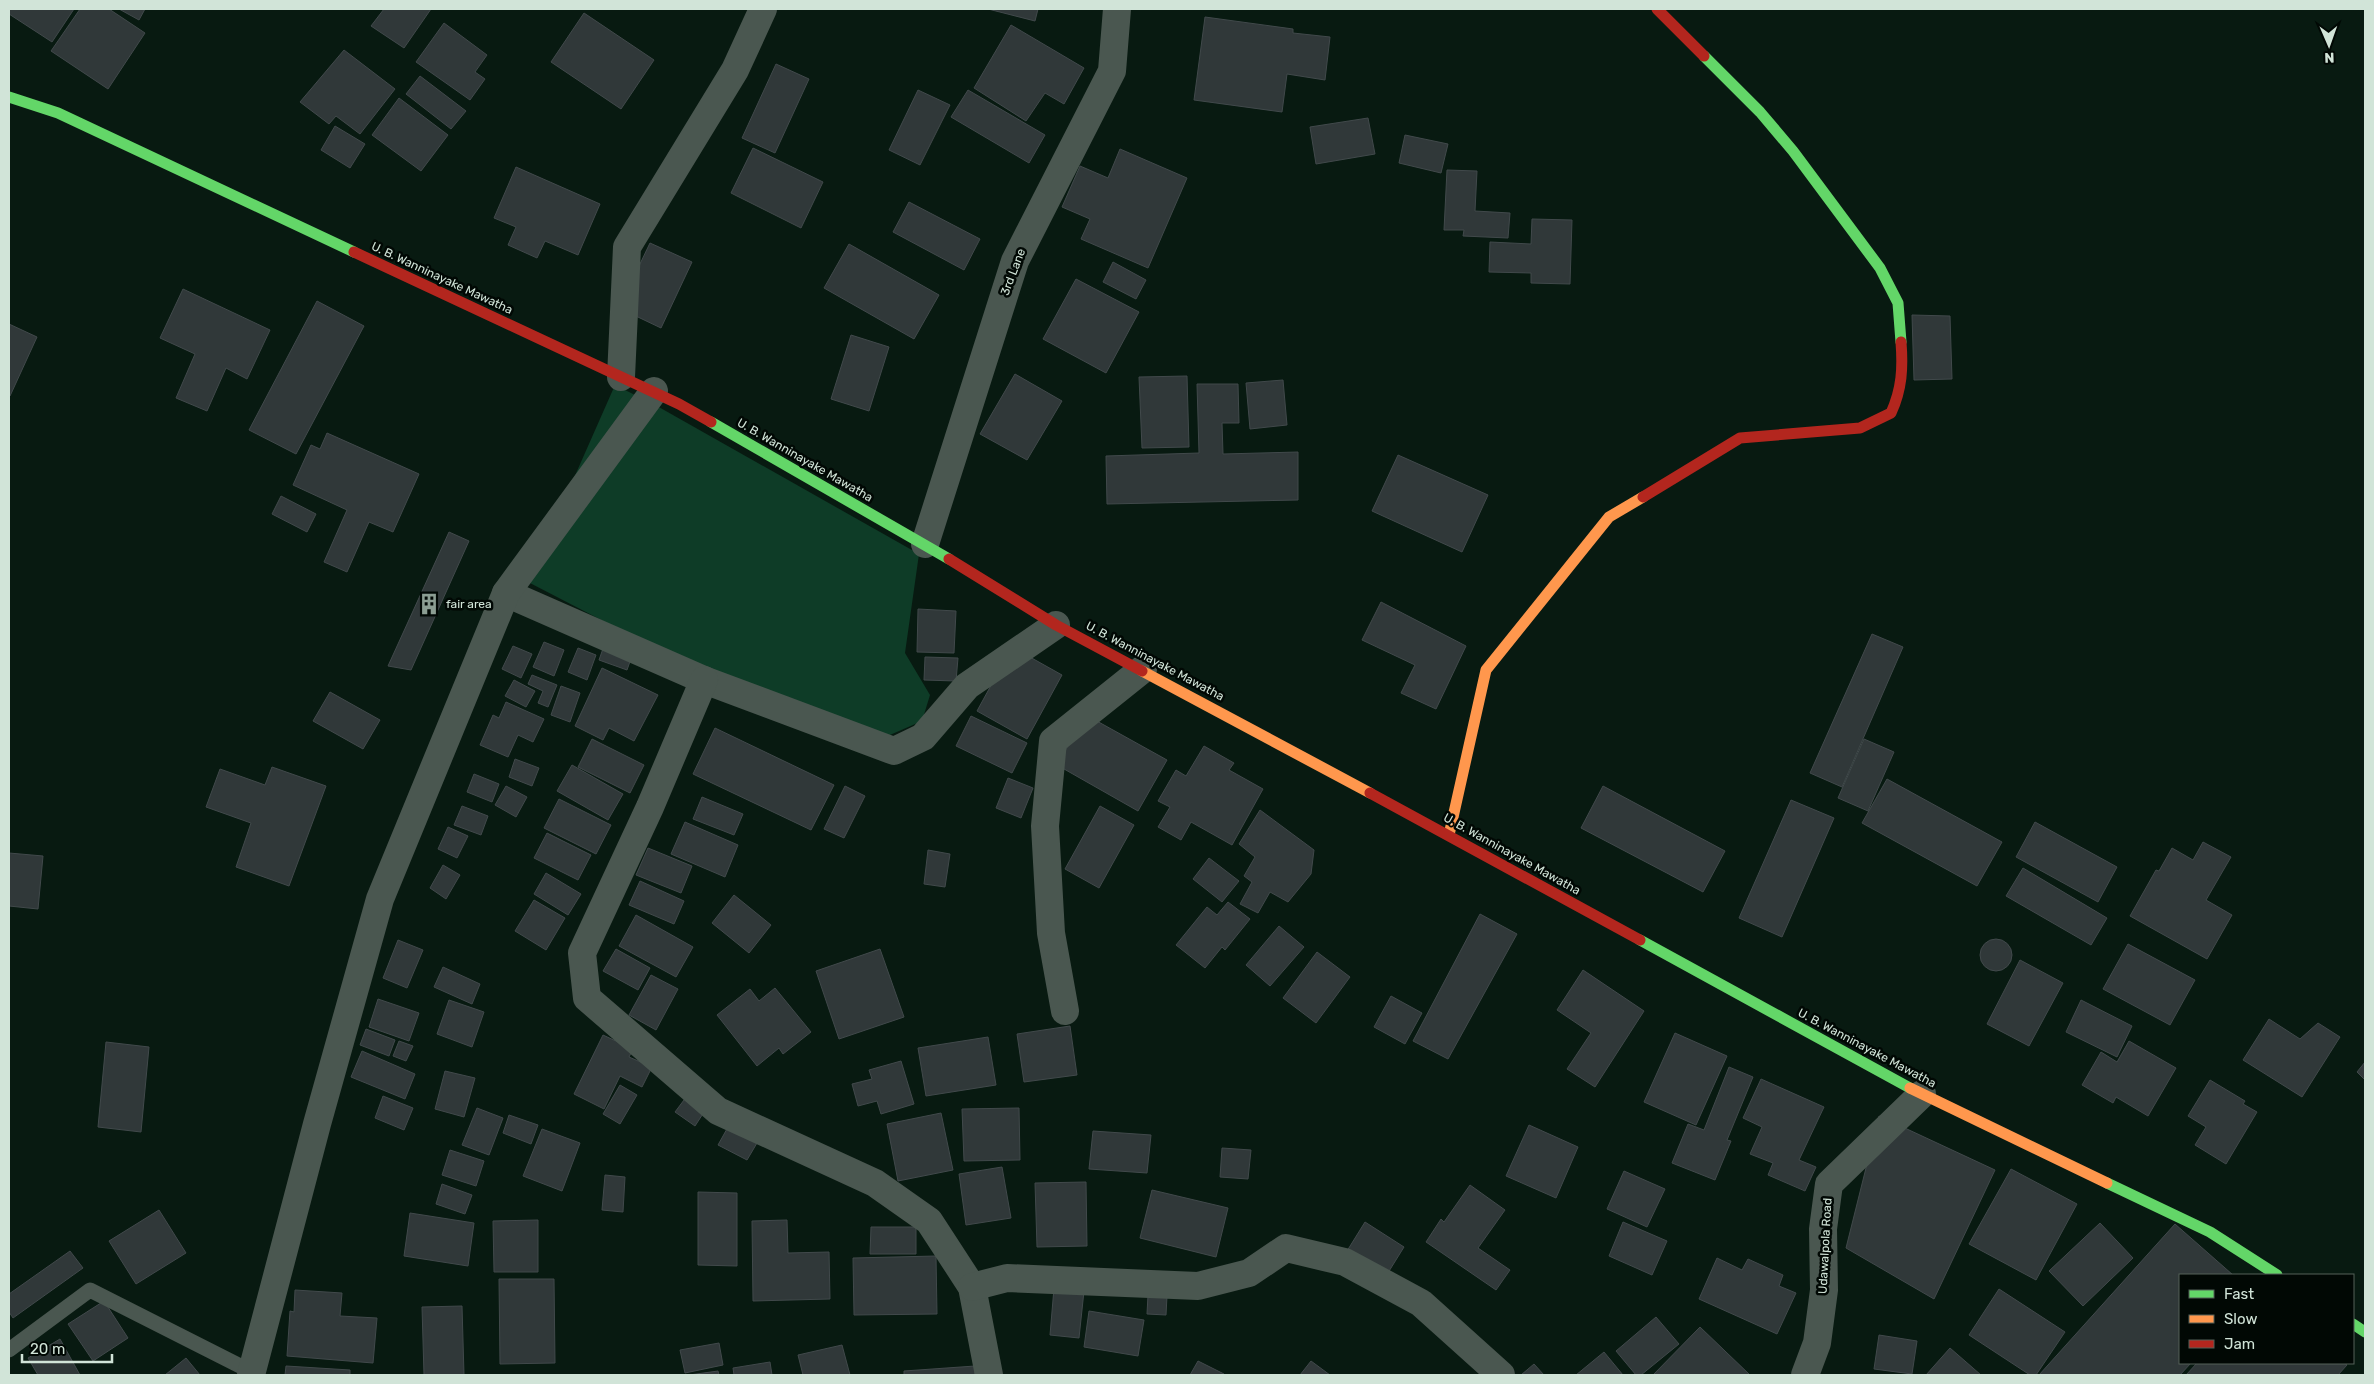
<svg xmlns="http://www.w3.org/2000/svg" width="2374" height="1384" viewBox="0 0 2374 1384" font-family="Rubik,sans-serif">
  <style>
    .green { fill: #0e3c27 }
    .building { fill: #303839; stroke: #41494b }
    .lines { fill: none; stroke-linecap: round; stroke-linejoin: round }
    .lane { stroke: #4a5750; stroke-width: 15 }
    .street { stroke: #4a5750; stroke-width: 28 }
    .fast { stroke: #63d668; stroke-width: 11 }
    .slow { stroke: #ff974d; stroke-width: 11 }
    .jam { stroke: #b3261e; stroke-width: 11 }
    .labels { text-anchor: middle; stroke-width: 5; stroke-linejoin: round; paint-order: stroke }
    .street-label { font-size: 12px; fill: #d1e4d8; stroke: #010804 }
    .poi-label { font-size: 12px; fill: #d1e4d8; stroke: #010804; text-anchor: start }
  </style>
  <rect width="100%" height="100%" fill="#081a11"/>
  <path class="green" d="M615,385L657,406L919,554L905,653L930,695L922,721L883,738L706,668L613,626L528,582Z"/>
  <g class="building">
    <path d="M9,9H74L52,42L9,14Z"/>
    <path d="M80,9H109L145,33L108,89L51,51Z"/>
    <path d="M119,9H145L139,20Z"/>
    <path d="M384,9H431L404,48L371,26Z"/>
    <path d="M988,9H1038L1035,21Z"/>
    <path d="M584,13L654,60L621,109L551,62Z"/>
    <path d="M1205,17L1293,29V33L1330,37L1325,80L1287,74L1282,112L1194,100Z"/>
    <path d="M444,23L487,55L475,72L485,79L470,100L416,62Z"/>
    <path d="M1011,25L1084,68L1064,104L1045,93L1026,121L974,88Z"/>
    <path d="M344,50L395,89L360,134L336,116L329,124L300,102Z"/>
    <path d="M776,64L809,79L775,153L742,138Z"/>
    <path d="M420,76L466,111L451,129L406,94Z"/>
    <path d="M918,90L950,105L920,165L889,150Z"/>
    <path d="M968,90L1045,135L1029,163L951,117Z"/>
    <path d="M399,98L448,135L421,171L372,135Z"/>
    <path d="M1368,118L1375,154L1316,164L1310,127Z"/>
    <path d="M335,126L365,144L350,168L321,150Z"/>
    <path d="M1405,135L1448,144L1441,173L1399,163Z"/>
    <path d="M753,148L823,182L801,228L731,193Z"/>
    <path d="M1120,149L1187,178L1148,268L1081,239L1090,219L1062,207L1080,166L1108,178Z"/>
    <path d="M516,167L600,204L578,255L545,241L537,258L508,245L516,227L494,218Z"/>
    <path d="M1447,170L1477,171L1475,211L1510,213L1508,238L1463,236L1464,230H1444Z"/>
    <path d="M909,202L980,239L964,270L893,232Z"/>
    <path d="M1532,219L1572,220L1570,284L1531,283V273L1489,272L1490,242L1531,244Z"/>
    <path d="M650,243L692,262L661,328L619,308Z"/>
    <path d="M849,244L939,295L914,339L824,288Z"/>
    <path d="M1113,262L1146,280L1136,299L1103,282Z"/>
    <path d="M1076,279L1139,312L1106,373L1043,339Z"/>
    <path d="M183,289L270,330L247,379L226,368L207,411L176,398L195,354L160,338Z"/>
    <path d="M317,301L364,326L296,454L249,430Z"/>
    <path d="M1912,315L1950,316L1952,379L1914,380Z"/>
    <path d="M9,324L37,337L10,396H9Z"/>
    <path d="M851,335L889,347L869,411L831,399Z"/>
    <path d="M1015,374L1062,401L1027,460L980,434Z"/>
    <path d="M1187,376L1189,447L1142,448L1139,377Z"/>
    <path d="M1283,380L1287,425L1250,429L1246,383Z"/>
    <path d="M1197,384H1238L1239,423H1222L1223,454L1298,452V500L1107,504L1106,456L1199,453Z"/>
    <path d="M327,433L419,474L393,532L369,522L347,572L324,562L347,510L293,485L311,445L320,449Z"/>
    <path d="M1398,455L1488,495L1462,552L1372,511Z"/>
    <path d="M281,496L316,514L307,532L272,514Z"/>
    <path d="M449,532L469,541L411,670L388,666Z"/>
    <path d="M1381,602L1466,646L1436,709L1401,693L1415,665L1362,640Z"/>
    <path d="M918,609L956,611L954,653L917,652Z"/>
    <path d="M1872,634L1903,647L1842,787L1810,773Z"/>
    <path d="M544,642L564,650L554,676L533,667Z"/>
    <path d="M605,643L633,653L627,670L599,660Z"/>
    <path d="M513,646L532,654L521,678L502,669Z"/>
    <path d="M1012,647L1062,675L1027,739L977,711Z"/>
    <path d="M578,648L596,655L587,680L568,672Z"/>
    <path d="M925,657L958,658L956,681L924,680Z"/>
    <path d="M602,668L658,695L634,741L609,728L603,740L575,726Z"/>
    <path d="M532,675L557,685L548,707L538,703L543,691L528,684Z"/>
    <path d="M514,680L535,691L526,707L505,696Z"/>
    <path d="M561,686L580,693L570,722L551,715Z"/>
    <path d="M330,692L380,720L363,749L313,721Z"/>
    <path d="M506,702L544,719L533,742L518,735L508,757L480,745L493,715L499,718Z"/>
    <path d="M1086,715L1167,760L1138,811L1057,765Z"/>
    <path d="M971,716L1027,743L1012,773L956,746Z"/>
    <path d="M715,728L834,785L811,830L693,774Z"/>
    <path d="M592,739L644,765L630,793L578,767Z"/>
    <path d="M1864,739L1894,752L1868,811L1838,798Z"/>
    <path d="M1204,746L1234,763L1229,770L1263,789L1232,845L1191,822L1181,840L1158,827L1170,807L1158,801L1176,770L1186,776Z"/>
    <path d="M515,759L539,768L532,786L509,777Z"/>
    <path d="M572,765L623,794L608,820L557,791Z"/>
    <path d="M272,767L326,786L289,886L236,867L251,823L206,807L220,769L265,785Z"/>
    <path d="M474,774L499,784L492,802L467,792Z"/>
    <path d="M1008,778L1033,788L1021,818L996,808Z"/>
    <path d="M1887,779L2002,842L1977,886L1862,823Z"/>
    <path d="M506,786L527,797L516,817L495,805Z"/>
    <path d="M845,786L865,796L844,838L824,829Z"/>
    <path d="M1603,786L1725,851L1703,892L1581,828Z"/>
    <path d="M702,797L743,814L734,835L693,819Z"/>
    <path d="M559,799L611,825L596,854L544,828Z"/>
    <path d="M1791,800L1834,818L1782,937L1739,918Z"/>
    <path d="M462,806L488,816L481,835L454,825Z"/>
    <path d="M1100,806L1134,825L1099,888L1065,869Z"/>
    <path d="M1260,810L1314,850L1311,874L1288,902L1270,892L1258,913L1240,904L1252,882L1244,876L1255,857L1239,844Z"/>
    <path d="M685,822L738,845L725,877L671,854Z"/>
    <path d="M2035,822L2117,867L2098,902L2016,857Z"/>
    <path d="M448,827L468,836L457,858L438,849Z"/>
    <path d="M547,833L591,855L578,880L534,858Z"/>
    <path d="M2203,842L2231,857L2206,900L2232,915L2207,959L2130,916L2156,870L2159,871L2172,848L2193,860Z"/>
    <path d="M648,848L692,866L681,893L636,875Z"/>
    <path d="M928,850L950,854L945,887L924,884Z"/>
    <path d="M9,853L43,856L38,909L9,906Z"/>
    <path d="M1209,858L1239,881L1222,902L1193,879Z"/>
    <path d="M443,865L460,875L446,899L430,888Z"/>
    <path d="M2023,868L2107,918L2091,945L2006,896Z"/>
    <path d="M546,873L581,894L568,915L534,894Z"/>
    <path d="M640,881L684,901L674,924L629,905Z"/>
    <path d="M734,895L771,925L749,953L712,923Z"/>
    <path d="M534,900L565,918L546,950L515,931Z"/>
    <path d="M1228,902L1250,919L1225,950L1222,947L1205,968L1176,945L1207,907L1217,915Z"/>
    <path d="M1480,914L1517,934L1448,1059L1413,1041Z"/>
    <path d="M636,915L693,947L676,977L619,946Z"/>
    <path d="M1279,926L1304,947L1270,986L1246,965Z"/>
    <circle cx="1996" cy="955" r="16"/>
    <path d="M398,940L423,950L407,988L383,978Z"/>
    <path d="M2128,944L2195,980L2170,1025L2103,989Z"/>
    <path d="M616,949L650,968L638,990L603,971Z"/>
    <path d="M880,949L904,1017L839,1039L816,971Z"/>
    <path d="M1317,952L1350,977L1316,1023L1283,998Z"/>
    <path d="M2020,960L2063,983L2029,1046L1987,1024Z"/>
    <path d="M443,967L480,984L472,1004L434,987Z"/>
    <path d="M1583,970L1644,1011L1595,1087L1567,1069L1591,1033L1557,1010Z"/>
    <path d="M651,975L678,989L656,1030L629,1015Z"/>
    <path d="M775,988L811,1032L783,1054L779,1048L757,1066L717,1015L750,989L759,1001Z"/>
    <path d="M1391,996L1422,1013L1405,1044L1374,1027Z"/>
    <path d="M378,999L419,1013L409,1041L369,1027Z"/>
    <path d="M449,1000L484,1012L472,1047L437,1034Z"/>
    <path d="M2081,1000L2132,1026L2117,1057L2066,1032Z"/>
    <path d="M2269,1019L2300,1039L2318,1023L2340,1037L2302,1097L2243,1060Z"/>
    <path d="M1070,1026L1077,1075L1024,1082L1017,1034Z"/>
    <path d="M366,1029L395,1040L389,1056L360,1045Z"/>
    <path d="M1675,1033L1727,1056L1696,1125L1644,1102Z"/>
    <path d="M603,1035L633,1049L629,1057L652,1067L642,1087L620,1076L604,1109L574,1094Z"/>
    <path d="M988,1037L996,1085L926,1096L918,1048Z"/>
    <path d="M399,1041L413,1046L406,1061L393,1056Z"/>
    <path d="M2129,1041L2176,1068L2148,1116L2116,1097L2113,1103L2082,1085L2101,1052L2117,1062Z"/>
    <path d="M106,1042L149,1047L141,1132L98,1127Z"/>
    <path d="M362,1051L415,1074L405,1099L351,1077Z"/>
    <path d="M901,1061L914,1104L881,1114L877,1101L858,1106L852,1084L872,1079L869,1070Z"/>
    <path d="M2365,1062V1080L2357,1072Z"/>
    <path d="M1729,1067L1753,1077L1727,1140L1731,1141L1715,1180L1672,1163L1688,1124L1704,1130Z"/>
    <path d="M445,1071L475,1078L464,1117L435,1109Z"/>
    <path d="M1761,1079L1824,1107L1799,1160L1816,1167L1805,1191L1768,1175L1773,1163L1750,1154L1762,1127L1743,1118Z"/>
    <path d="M2210,1080L2245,1101L2243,1104L2257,1112L2226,1164L2195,1145L2206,1127L2188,1116Z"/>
    <path d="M620,1085L637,1095L620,1124L603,1114Z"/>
    <path d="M383,1096L413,1108L404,1130L375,1118Z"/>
    <path d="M687,1096L706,1109L695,1126L675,1112Z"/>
    <path d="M477,1108L503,1118L489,1155L462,1145Z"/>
    <path d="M1019,1108L1020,1160L964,1161L962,1109Z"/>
    <path d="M941,1113L953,1170L898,1181L887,1124Z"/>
    <path d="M509,1115L538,1125L531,1144L503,1133Z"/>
    <path d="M1879,1116L1995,1170L1934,1299L1846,1248Z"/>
    <path d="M1529,1125L1578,1147L1556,1198L1506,1176Z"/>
    <path d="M728,1127L757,1143L747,1160L718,1145Z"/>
    <path d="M542,1129L580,1143L562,1191L523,1176Z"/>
    <path d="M1093,1131L1151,1135L1147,1173L1089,1169Z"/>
    <path d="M1222,1148L1251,1150L1248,1179L1220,1177Z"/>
    <path d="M450,1150L484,1161L476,1186L442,1175Z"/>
    <path d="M1002,1167L1011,1218L966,1225L959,1174Z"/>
    <path d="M2011,1169L2077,1204L2036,1280L1969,1244Z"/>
    <path d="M1624,1171L1665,1189L1647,1227L1607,1209Z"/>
    <path d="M605,1175L625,1177L623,1212L602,1210Z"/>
    <path d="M1086,1182L1087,1246L1037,1247L1035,1183Z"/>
    <path d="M442,1184L472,1195L465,1214L436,1204Z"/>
    <path d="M1470,1185L1505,1210L1478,1248L1510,1270L1496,1290L1426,1242L1441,1219L1444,1222Z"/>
    <path d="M1152,1190L1228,1208L1216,1257L1140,1238Z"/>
    <path d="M698,1192L737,1193V1266L698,1265Z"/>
    <path d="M159,1210L186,1253L136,1284L109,1241Z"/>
    <path d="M410,1213L474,1223L468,1266L404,1256Z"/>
    <path d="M538,1220V1272H494L493,1221Z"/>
    <path d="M787,1220L788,1253L829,1252L830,1299L753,1301L752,1221Z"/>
    <path d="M1365,1222L1404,1247L1386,1276L1347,1251Z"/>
    <path d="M1623,1222L1667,1241L1652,1275L1609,1256Z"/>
    <path d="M2100,1223L2133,1258L2083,1306L2049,1271Z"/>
    <path d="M2175,1224L2233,1275H2180V1363H2191L2180,1375H2039Z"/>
    <path d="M871,1227H916V1254H870Z"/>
    <path d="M70,1251L83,1268L13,1318L9,1312V1294Z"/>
    <path d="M936,1256L937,1314L854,1315L853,1258Z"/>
    <path d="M1717,1258L1742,1270L1748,1259L1783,1275L1779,1286L1796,1293L1777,1334L1699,1299Z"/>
    <path d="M499,1279H554L555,1363L500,1364Z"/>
    <path d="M1054,1288L1084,1291L1079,1338L1050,1335Z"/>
    <path d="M1999,1289L2065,1332L2036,1375H2030L1969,1335Z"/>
    <path d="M295,1290L342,1293L340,1316L377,1318L373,1363L287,1356L290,1311L294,1312Z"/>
    <path d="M1148,1295L1167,1296L1166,1315L1147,1314Z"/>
    <path d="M104,1301L128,1338L93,1361L68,1324Z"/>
    <path d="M462,1306L464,1375H424L422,1307Z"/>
    <path d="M1089,1311L1144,1320L1138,1356L1084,1347Z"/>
    <path d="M1656,1317L1679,1344L1641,1375H1636L1616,1351Z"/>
    <path d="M1700,1327L1750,1375H1653Z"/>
    <path d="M1879,1335L1917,1341L1912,1374L1874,1369Z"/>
    <path d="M60,1339L80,1375H38L28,1358Z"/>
    <path d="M719,1343L723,1365L685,1373L680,1350Z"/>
    <path d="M842,1345L850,1375H803L798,1355Z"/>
    <path d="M1950,1348L1981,1375H1926Z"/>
    <path d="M1604,1352L1623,1375H1576Z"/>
    <path d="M186,1358L200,1375H165Z"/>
    <path d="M1198,1361L1224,1374V1375H1190Z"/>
    <path d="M1311,1361L1330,1375H1300Z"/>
    <path d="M770,1362L772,1375H734L733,1368Z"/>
    <path d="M2197,1363H2344L2347,1365L2338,1375H2186Z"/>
    <path d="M1534,1364L1544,1375H1521Z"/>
    <path d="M286,1366L350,1370V1375H285Z"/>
    <path d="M975,1366V1375H904V1371Z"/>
    <path d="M718,1371L719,1375H689Z"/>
  </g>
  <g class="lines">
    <path class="lane" d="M9,1350L90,1290L252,1372"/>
    <g class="street">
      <path d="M621,377L627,247L735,70L763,9"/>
      <path d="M925,544L1015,261L1112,71L1117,9"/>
      <path d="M506,593L704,680L894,751L923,737L967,686L1056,625"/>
      <path d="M704,680L650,807L582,953L587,998L718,1111L875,1183L929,1221L972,1287L989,1375"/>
      <path d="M1065,1011L1051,933L1045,826L1053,741L1143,669"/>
      <path d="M972,1287L1007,1278L1198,1286L1249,1273L1286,1248L1345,1262L1421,1303L1501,1375"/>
      <path d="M251,1375L317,1124L380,899L506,593L654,391"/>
      <path d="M1805,1375L1817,1343L1824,1290L1823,1229L1829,1184L1922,1094"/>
    </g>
    <g class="fast">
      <path d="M1704,56L1760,112L1793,151L1880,268L1898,303L1901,342"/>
      <path d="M9,97L58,113L354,252"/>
      <path d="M711,422L949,559"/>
      <path d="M1640,940L1910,1088"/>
      <path d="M2107,1183L2210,1232L2277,1275"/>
      <path d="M2353,1324L2365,1332"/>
    </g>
    <g class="slow">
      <path d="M1142,671L1370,793"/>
      <path d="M1449,835L1486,670L1609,517L1643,497"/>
      <path d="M1910,1088L2107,1183"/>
    </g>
    <g class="jam">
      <path d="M1657,9L1704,56"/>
      <path d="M354,252L679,404L711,422"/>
      <path d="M1643,497L1740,438L1860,428L1891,413C1902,389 1903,368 1901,342"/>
      <path d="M949,559L1056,625L1142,671"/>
      <path d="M1370,793L1640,940"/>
    </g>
  </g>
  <defs>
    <g id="building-bare" transform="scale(1.725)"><path d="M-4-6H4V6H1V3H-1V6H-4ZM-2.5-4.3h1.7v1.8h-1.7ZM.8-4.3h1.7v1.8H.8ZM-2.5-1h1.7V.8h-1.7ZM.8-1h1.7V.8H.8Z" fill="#8b9d92" stroke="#010804" stroke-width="2.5" paint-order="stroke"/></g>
  </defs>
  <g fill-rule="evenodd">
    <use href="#building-bare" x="429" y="604"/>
  </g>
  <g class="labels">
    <g class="street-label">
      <text transform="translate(1013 272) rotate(-69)" y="4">3rd Lane</text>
      <text transform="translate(442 278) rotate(25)" y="4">U. B. Wanninayake Mawatha</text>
      <text transform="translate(805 460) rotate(30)" y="4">U. B. Wanninayake Mawatha</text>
      <text transform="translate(1155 661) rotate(28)" y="4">U. B. Wanninayake Mawatha</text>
      <text transform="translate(1512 854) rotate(29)" y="4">U. B. Wanninayake Mawatha</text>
      <text transform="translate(1867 1048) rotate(28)" y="4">U. B. Wanninayake Mawatha</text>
      <text transform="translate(1825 1246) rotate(-87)" y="4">Udawalpola Road</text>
    </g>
    <g class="poi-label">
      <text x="446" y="608">fair area</text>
    </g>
  </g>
  <rect width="2374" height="1384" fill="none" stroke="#d1e4d8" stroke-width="20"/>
  <rect x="2179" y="1274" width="175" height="90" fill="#010804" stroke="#546059"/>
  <rect x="2189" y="1290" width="25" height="8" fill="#63d668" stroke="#546059"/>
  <text x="2224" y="1299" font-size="15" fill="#d1e4d8">Fast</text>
  <rect x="2189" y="1315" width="25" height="8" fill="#ff974d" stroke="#546059"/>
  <text x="2224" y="1324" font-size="15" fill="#d1e4d8">Slow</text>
  <rect x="2189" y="1340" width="25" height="8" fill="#b3261e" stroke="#546059"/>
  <text x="2224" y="1349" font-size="15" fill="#d1e4d8">Jam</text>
  <g transform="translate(2329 45) rotate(178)" stroke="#010804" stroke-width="4" paint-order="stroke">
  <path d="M0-4L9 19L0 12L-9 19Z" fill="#d1e4d8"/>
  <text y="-8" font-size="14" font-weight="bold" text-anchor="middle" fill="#d1e4d8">N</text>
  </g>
  <path d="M22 1354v8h90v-8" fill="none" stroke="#d1e4d8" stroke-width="2.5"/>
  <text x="30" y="1354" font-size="15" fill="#d1e4d8" stroke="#010804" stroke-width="4" paint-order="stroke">20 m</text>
</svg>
